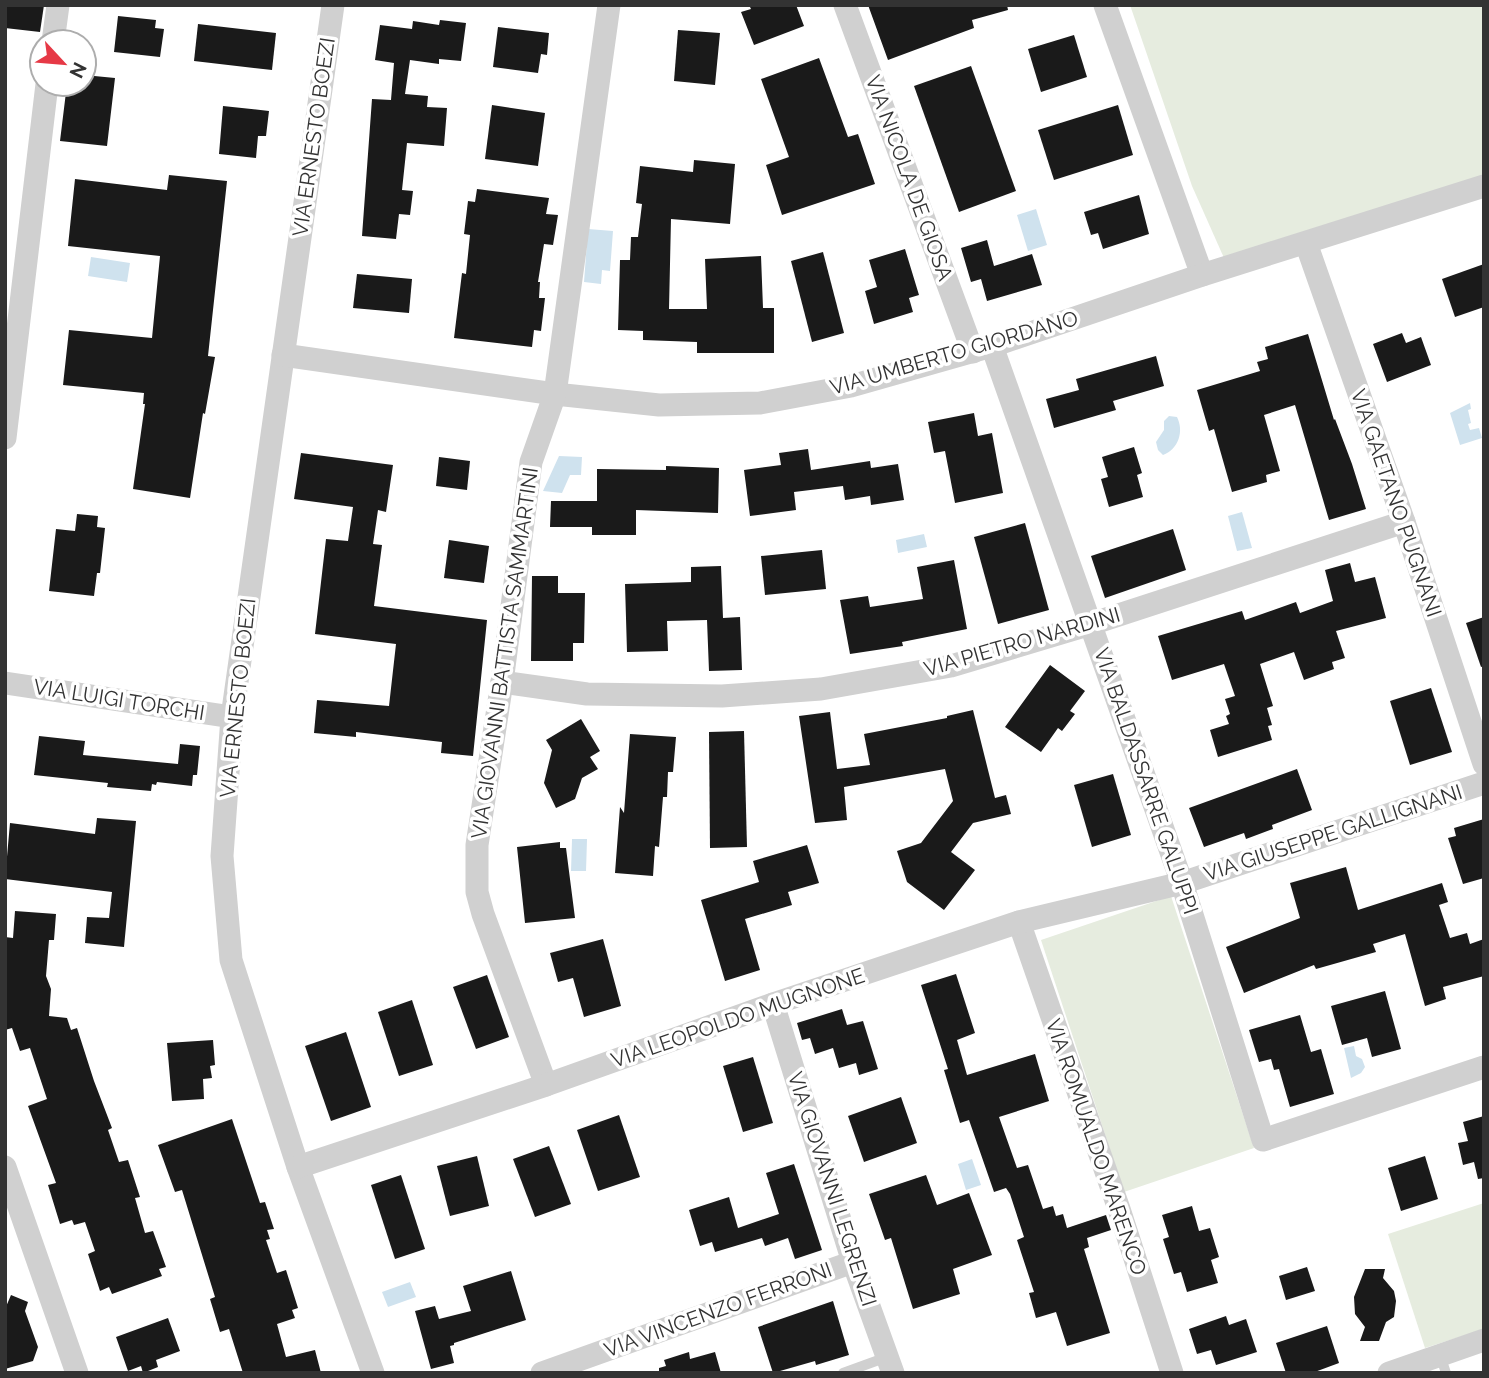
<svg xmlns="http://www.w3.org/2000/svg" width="1489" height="1378" viewBox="0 0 1489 1378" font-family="Raleway,sans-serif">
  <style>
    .green { fill: #e6ecdf }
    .water { fill: #cfe2ee }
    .building { fill: #1a1a1a }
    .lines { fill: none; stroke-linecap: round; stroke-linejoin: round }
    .lane { stroke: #d0d0d0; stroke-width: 10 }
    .street { stroke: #d0d0d0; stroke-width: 23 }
    .labels { text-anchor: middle; stroke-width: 7; stroke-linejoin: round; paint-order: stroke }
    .street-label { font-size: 21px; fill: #333; stroke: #fff }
  </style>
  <rect width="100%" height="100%" fill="#fff"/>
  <g class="green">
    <path d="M1130,5H1484V185L1228,267L1192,186Z"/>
    <path d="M1171,896L1254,1148L1124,1192L1041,940Z"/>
    <path d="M1484,1203V1329L1425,1348L1388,1234Z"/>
  </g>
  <g class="water">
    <path d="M1036,209L1047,245L1028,251L1017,215Z"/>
    <path d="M588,229L613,231L610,271L602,270L601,284L584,282Z"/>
    <path d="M91,257L130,263L127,282L88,276Z"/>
    <path d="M1470,403L1471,409L1468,410L1471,423L1468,424L1470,430L1479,428L1482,438L1460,445L1450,413Z"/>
    <path d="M1169,416L1177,417C1184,431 1179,449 1163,455L1158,450L1156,442L1164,430V421Z"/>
    <path d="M559,456L582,457L581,475H570L562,493L543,491Z"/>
    <path d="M1242,512L1252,548L1237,551L1228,516Z"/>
    <path d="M924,534L927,547L898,553L896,540Z"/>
    <path d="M572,839H587L586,871H571Z"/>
    <path d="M1354,1046L1356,1056L1362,1059L1365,1067L1361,1073L1351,1078L1344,1048Z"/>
    <path d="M972,1159L981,1185L966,1190L958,1164Z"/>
    <path d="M410,1282L416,1297L388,1307L382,1292Z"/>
  </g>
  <g class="building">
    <path d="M5,5H44L40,32L5,28Z"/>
    <path d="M749,5H796L804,26L754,45L741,12L751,9Z"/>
    <path d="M868,5H1007L1008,10L972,20L974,28L888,60Z"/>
    <path d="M118,16L156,20L155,28L164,29L160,57L114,52Z"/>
    <path d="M440,20L466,23L461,61L439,59V64L410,60L405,94L428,96L427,107L447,108L444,146L407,143L402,190L413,191L410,215L399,214L396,239L362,236L372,99L391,100L394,63L375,60L380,25L412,29L413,21L439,25Z"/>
    <path d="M198,24L276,33L272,70L194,61Z"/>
    <path d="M498,27L549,33L547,55L541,54L538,73L493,67Z"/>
    <path d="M678,30L720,33L715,85L674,81Z"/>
    <path d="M1074,35L1087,77L1041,92L1028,49Z"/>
    <path d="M819,58L848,137L858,134L875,184L782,215L766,165L789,157L761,79Z"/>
    <path d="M971,66L1016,191L959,212L914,86Z"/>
    <path d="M84,75L115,78L107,146L60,141L67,84H84Z"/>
    <path d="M492,105L545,113L538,166L485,159Z"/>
    <path d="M1118,105L1133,155L1054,180L1038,130Z"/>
    <path d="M223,106L269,111L266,136H258L256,158L219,154Z"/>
    <path d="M694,160L735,164L730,224L671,219L669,309H707L705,259L761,256L763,308H774V353H697V342L643,340V331L618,330L620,260H630L631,237H638L642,204L636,203L640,166L693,172Z"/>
    <path d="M169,175L227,181L208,356L215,357L205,414L203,413L190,498L133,489L145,404H143L144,393L63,385L69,330L152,338L160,256L68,246L75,179L167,190Z"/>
    <path d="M477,189L549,198L546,214L558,215L553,245L544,244L538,282H540L539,298H545L541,331L534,330L532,347L454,338L462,273L466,274L470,235L464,234L468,201L475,202Z"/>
    <path d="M1139,195L1149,234L1103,249L1098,233L1091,235L1084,212Z"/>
    <path d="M987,240L994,266L1032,254L1042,285L987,301L981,279L971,282L961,248Z"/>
    <path d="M905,249L919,295L909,298L913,312L874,324L865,291L877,287L869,260Z"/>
    <path d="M823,252L844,333L812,342L791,261Z"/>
    <path d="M1484,264V307L1455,317L1442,279Z"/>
    <path d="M357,274L412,279L409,313L353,308Z"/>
    <path d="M1402,333L1406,343L1421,337L1431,365L1387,382L1373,344Z"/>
    <path d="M1308,334L1334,420L1335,419L1352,464L1366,509L1329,520L1295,405L1264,415L1280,471L1266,475L1267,482L1232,492L1214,429L1209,431L1197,390L1260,371L1257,362L1268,359L1265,347Z"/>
    <path d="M1156,356L1164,386L1113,401L1116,410L1054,428L1046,399L1079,390L1076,379Z"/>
    <path d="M974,413L978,436L992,433L1003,493L955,503L945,451L934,453L928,422Z"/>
    <path d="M1134,447L1142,473L1137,475L1143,497L1109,507L1101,479L1108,477L1102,457Z"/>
    <path d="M808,449L811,470L870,461L871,468L898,464L904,500L871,505L870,496L845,500L843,486L794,492L796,510L750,516L744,470L781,465L779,453Z"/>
    <path d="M301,453L393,465L386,512L378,510L373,544L382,545L374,606L487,620L473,756L441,753L442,742L356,732V737L314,733L317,700L389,706L396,644L315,634L326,539L348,541L353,507L294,499Z"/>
    <path d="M439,457L470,461L467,490L436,486Z"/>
    <path d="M666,466L719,468L718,513L636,510V535H592V527H550L551,501H597V469L666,470Z"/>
    <path d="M77,514L98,516L97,527L105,528L100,573H97L94,596L49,591L56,529L75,531Z"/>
    <path d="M1025,523L1049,610L998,624L974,537Z"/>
    <path d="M1173,529L1186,570L1105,598L1091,556Z"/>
    <path d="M449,540L489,546L484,583L444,578Z"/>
    <path d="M822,550L826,589L765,595L761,556Z"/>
    <path d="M954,560L967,629L902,642L903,646L850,654L840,600L868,596L870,607L923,599L917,567Z"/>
    <path d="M1350,563L1355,582L1375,577L1386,618L1336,631L1345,658L1332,662L1334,669L1304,680L1294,652L1260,664L1273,706L1267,708L1272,725L1268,726L1272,740L1218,757L1210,730L1229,724L1226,716L1230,714L1225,699L1235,696L1224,664L1172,680L1158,636L1242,611L1245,620L1296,602L1300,613L1333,601L1325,570Z"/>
    <path d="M721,566L723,618L740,617L742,670L709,671L707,620L667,621L668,651L627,652L625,584L691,582V567Z"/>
    <path d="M532,576H558V593H585L584,643H573V661H531Z"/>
    <path d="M1484,617V666L1481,667L1466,623Z"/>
    <path d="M1050,665L1085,691L1070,711L1075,714L1062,731L1058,728L1041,752L1005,727Z"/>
    <path d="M1431,688L1452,752L1410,765L1390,701Z"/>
    <path d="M973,710L995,798L1006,795L1011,814L973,823L951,852L975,870L944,910L907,882L897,851L921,843L953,801L945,769L844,787L847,820L815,823L799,716L830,712L837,769L870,765L864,734L947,718V716Z"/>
    <path d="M581,719L600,751L590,757L598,769L582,778L575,799L556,808L544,783L552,750L546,740Z"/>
    <path d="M744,731L747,847L710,848L709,732Z"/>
    <path d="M630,734L676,737L673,772H668L667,797H663L659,847L655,846L653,876L615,873L620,807L624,813Z"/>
    <path d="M39,736L85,741L83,755L178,764L180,744L200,746L197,775H193L192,786L157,782L156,785L152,784L151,791L107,787L108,783L34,775Z"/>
    <path d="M1297,769L1312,810L1272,825L1273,829L1246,839L1244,833L1204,847L1189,808Z"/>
    <path d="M1113,774L1131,835L1092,847L1074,785Z"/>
    <path d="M97,818L136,821L124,947L85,943L87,917L109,918L112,892L5,879L10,823L95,834Z"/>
    <path d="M1484,819V878L1463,884L1448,838L1456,836L1454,828Z"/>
    <path d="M560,842V848H566L575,918L525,923L517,847Z"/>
    <path d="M807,845L819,883L788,892L792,905L745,919L760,970L725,981L701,900L759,882L753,861Z"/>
    <path d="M1346,867L1358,910L1442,883L1448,902L1439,905L1450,938L1467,933L1470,944L1484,939V976L1443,987L1446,999L1425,1006L1405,934L1373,944L1376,952L1316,969L1314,965L1244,993L1226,947L1300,918L1290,883Z"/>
    <path d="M15,911L56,914L54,940H49L46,976L51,989L49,1016L67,1018L71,1030L77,1028L94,1081L112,1128L108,1130L119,1162L128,1160L140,1197L135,1198L145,1233L153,1231L166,1267L159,1269L162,1276L112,1294L109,1287L100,1291L88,1254L95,1251L85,1222L74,1225L72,1220L60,1224L48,1185L56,1183L28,1106L47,1099L30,1048L20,1051L12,1028L5,1030V937L13,938Z"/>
    <path d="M603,939L621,1006L584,1017L573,978L558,982L550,953Z"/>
    <path d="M956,974L975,1033L957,1040L967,1075L1035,1054L1049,1101L999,1117L1017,1168L1028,1165L1043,1209L1053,1206L1056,1216L1063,1214L1067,1228L1106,1215L1111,1230L1087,1238L1089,1247L1084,1249L1110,1333L1067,1346L1056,1312L1036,1318L1029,1293L1034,1292L1017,1240L1024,1237L1010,1194L1006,1188L994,1192L969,1120L960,1123L944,1070L948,1069L921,985Z"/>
    <path d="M487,975L509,1037L476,1049L453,987Z"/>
    <path d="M1385,991L1401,1049L1372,1057L1367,1038L1342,1045L1331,1006Z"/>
    <path d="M412,1000L433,1065L399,1076L378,1012Z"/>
    <path d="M842,1009L847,1025L863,1021L878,1069L859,1075L856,1063L839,1068L833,1048L815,1054L810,1038L802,1040L797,1023Z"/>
    <path d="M1300,1015L1311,1052L1321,1049L1334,1094L1290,1107L1279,1069L1274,1070L1271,1059L1259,1062L1249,1030Z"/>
    <path d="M346,1032L371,1107L331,1121L305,1046Z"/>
    <path d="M213,1040L215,1065L210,1066L212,1078L203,1079L204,1099L172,1101L167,1043Z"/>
    <path d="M753,1057L773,1123L743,1132L723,1066Z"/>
    <path d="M901,1097L917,1143L864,1162L848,1116Z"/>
    <path d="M619,1115L640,1177L598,1191L577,1130Z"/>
    <path d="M1484,1116V1178L1478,1179L1474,1162L1463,1165L1458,1143L1468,1141L1463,1122Z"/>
    <path d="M232,1119L260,1203L265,1202L274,1229L267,1230L270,1239L266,1240L277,1273L286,1270L298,1308L292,1310L295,1318L277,1324L286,1357L315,1350L321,1373H243L229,1329L220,1332L210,1299L215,1297L182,1190L175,1192L158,1145Z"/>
    <path d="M549,1146L571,1204L535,1217L513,1159Z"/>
    <path d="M477,1156L489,1206L450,1216L437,1166Z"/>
    <path d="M1425,1156L1438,1199L1401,1211L1388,1168Z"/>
    <path d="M794,1164L822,1250L795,1259L788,1238L765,1246L762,1238L715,1252L712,1242L700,1246L689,1210L729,1197L738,1228L779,1214L766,1173Z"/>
    <path d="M401,1175L425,1249L395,1259L371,1185Z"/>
    <path d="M926,1175L937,1205L969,1193L992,1255L953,1269L960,1294L913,1309L891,1238L885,1240L869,1194Z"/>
    <path d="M1192,1206L1199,1231L1210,1228L1219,1257L1211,1260L1218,1283L1187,1292L1181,1272L1174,1274L1163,1239L1169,1237L1162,1215Z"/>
    <path d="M1307,1267L1315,1291L1286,1300L1279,1276Z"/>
    <path d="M1365,1269H1385L1383,1278L1394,1291L1396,1301L1394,1317L1386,1322L1379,1341H1360L1365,1327L1355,1314L1354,1297Z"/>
    <path d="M511,1271L526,1320L454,1343V1345L450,1346L454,1363L431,1369L415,1311L435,1306L439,1319L471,1311L463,1286Z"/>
    <path d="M11,1295L28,1302L25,1311L38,1347L33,1361L5,1369V1309Z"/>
    <path d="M833,1301L849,1355L816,1365L815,1361L773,1373L758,1327Z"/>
    <path d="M1226,1316L1229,1325L1246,1319L1257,1352L1216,1365L1211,1350L1197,1354L1189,1329Z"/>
    <path d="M168,1318L180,1351L156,1360L158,1367L143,1373L141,1366L128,1371L116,1337Z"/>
    <path d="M1327,1326L1339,1363L1312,1373H1286L1276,1343Z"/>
    <path d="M689,1352L690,1359L715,1352L721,1373H659V1368L666,1366L664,1360Z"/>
  </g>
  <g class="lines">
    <g class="lane">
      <path d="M1440,1355L1446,1373"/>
      <path d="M843,1373L887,1357"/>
    </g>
    <g class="street">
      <path d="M333,5L232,717L222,856L231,960L298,1167L373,1373"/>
      <path d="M845,5L973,352"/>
      <path d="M1105,5L1202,275"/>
      <path d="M53,42L58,5"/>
      <path d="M1306,243L1404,522L1484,764"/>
      <path d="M992,346L1182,883L1263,1140L1484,1067"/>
      <path d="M283,355L555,394L659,405L760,403L851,386L992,346L1202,275L1484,186"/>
      <path d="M5,438L47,84"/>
      <path d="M502,682L587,694L722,696L821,689L951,666L1091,624L1404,522"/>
      <path d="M5,683L232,717"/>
      <path d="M1019,922L1119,1209L1172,1373"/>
      <path d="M773,1004L853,1262L893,1373"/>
      <path d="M546,1085L483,914L477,892V845L502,682L531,462L555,394L609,5"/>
      <path d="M5,1167L77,1373"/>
      <path d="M298,1167L546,1085L773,1004L1019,922L1182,883L1484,783"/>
      <path d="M542,1373L853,1262"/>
      <path d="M1389,1373L1484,1340"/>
    </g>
  </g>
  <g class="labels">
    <g class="street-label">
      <text transform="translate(314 137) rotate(-82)" y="7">VIA ERNESTO BOEZI</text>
      <text transform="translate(909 178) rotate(70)" y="7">VIA NICOLA DE GIOSA</text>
      <text transform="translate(954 353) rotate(-16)" y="7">VIA UMBERTO GIORDANO</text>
      <text transform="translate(1396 503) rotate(71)" y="7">VIA GAETANO PUGNANI</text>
      <text transform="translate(1022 642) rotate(-16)" y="7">VIA PIETRO NARDINI</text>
      <text transform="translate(505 653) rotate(-82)" y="7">VIA GIOVANNI BATTISTA SAMMARTINI</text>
      <text transform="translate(238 698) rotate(-84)" y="7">VIA ERNESTO BOEZI</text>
      <text transform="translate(119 700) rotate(9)" y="7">VIA LUIGI TORCHI</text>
      <text transform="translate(1146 781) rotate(71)" y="7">VIA BALDASSARRE GALUPPI</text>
      <text transform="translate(1333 833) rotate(-18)" y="7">VIA GIUSEPPE GALLIGNANI</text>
      <text transform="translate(738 1018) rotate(-19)" y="7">VIA LEOPOLDO MUGNONE</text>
      <text transform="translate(1096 1147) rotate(71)" y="7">VIA ROMUALDO MARENCO</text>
      <text transform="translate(832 1189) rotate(72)" y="7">VIA GIOVANNI LEGRENZI</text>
      <text transform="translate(718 1310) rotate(-20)" y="7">VIA VINCENZO FERRONI</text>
    </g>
  </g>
  <rect width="1489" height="1378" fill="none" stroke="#333333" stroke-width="14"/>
  <g transform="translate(63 63) rotate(116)"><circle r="33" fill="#ffffff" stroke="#adadad" stroke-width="2"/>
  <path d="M0-5L12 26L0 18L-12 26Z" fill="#e63946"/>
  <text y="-10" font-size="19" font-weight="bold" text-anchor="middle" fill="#333333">N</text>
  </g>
</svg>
